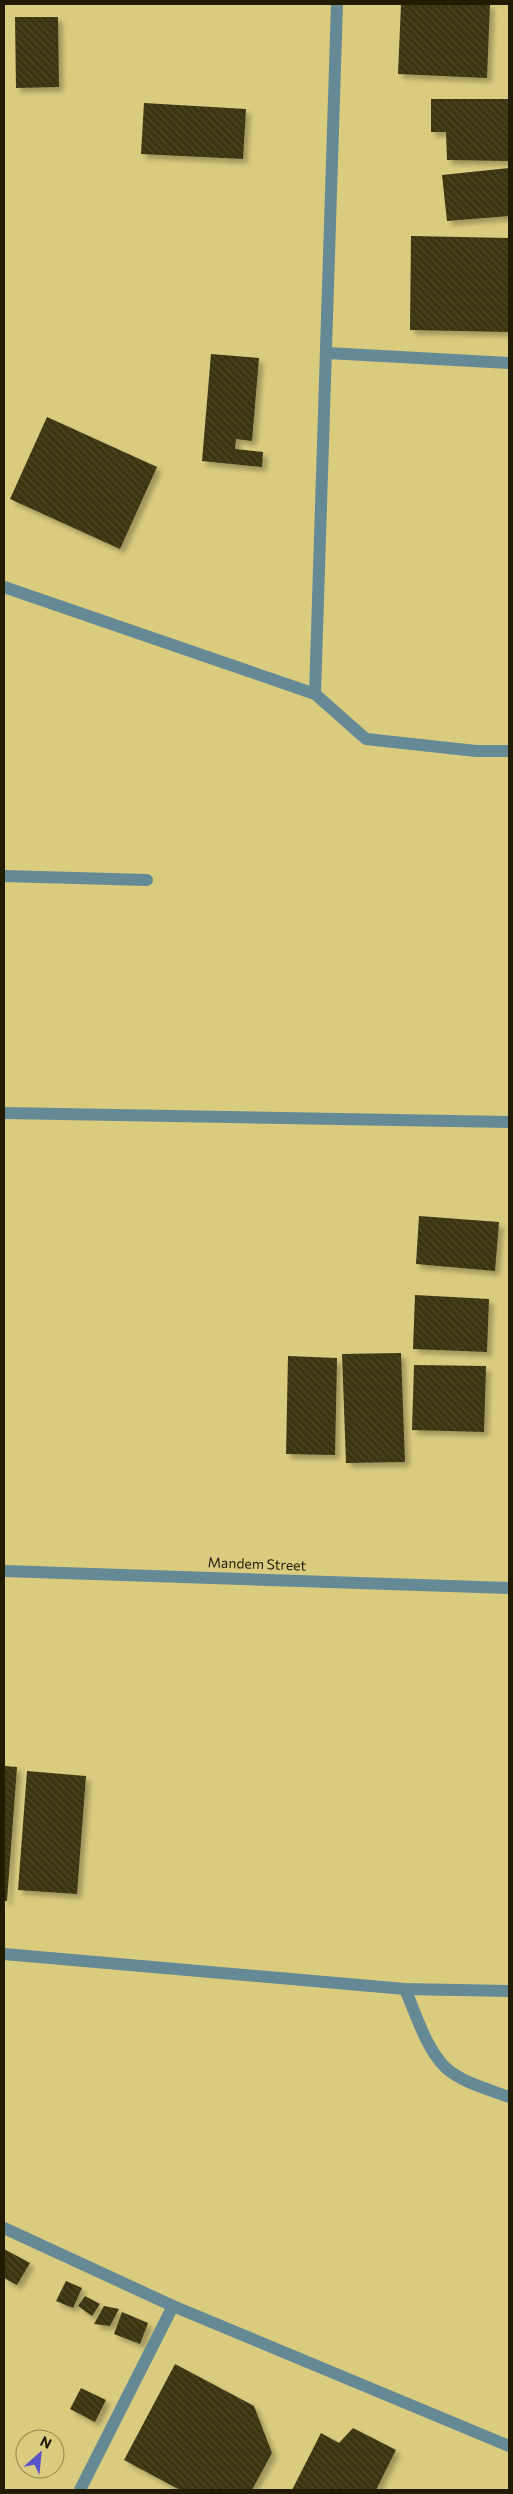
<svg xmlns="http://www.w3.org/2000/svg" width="513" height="2494" viewBox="0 0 513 2494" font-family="Commissioner,sans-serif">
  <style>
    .building { fill: url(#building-back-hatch); filter: url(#shadow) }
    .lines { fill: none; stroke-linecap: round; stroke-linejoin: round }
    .minor { stroke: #658a96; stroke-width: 12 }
    .labels { text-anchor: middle; stroke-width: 5; stroke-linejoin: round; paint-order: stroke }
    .street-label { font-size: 14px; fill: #211b00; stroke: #dacc7f }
  </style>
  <defs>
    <pattern id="building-back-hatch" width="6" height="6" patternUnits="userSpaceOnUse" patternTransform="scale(1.25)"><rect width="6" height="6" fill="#3a3410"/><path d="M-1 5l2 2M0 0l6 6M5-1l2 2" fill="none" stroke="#4e4828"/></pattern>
    <filter id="shadow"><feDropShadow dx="4.5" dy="4.5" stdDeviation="2.5" flood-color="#0004"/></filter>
  </defs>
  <rect width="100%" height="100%" fill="#dacc7f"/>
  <g class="building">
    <path d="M401,4H490L487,78L398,74Z"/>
    <path d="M15,17H58L59,87L16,88Z"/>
    <path d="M431,99H509V161L447,160L446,132H431Z"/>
    <path d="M144,103L246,109L243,159L141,154Z"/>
    <path d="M509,168V216L447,221L442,175Z"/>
    <path d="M411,236L509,238V332L410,330Z"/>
    <path d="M211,354L259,358L252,441L236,439L235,449L263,452L262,467L202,461Z"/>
    <path d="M47,417L157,467L120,549L10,499Z"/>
    <path d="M419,1216L499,1222L495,1271L416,1264Z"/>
    <path d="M415,1295L489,1299L487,1352L413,1349Z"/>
    <path d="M401,1353L405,1462L346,1463L342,1354Z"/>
    <path d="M288,1356L337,1358L335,1455L286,1454Z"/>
    <path d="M414,1365L486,1366L484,1432L412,1430Z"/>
    <path d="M4,1766L17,1767L7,1901H4Z"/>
    <path d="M27,1771L86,1776L77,1894L18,1890Z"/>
    <path d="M4,2249L30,2263L17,2285L4,2278Z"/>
    <path d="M66,2281L82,2288L73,2308L56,2301Z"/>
    <path d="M85,2296L100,2304L92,2316L78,2306Z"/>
    <path d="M104,2306L119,2309L110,2326L94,2324Z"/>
    <path d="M122,2312L148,2323L140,2344L114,2334Z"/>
    <path d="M175,2364L254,2406L272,2453L252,2490H180L124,2460Z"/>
    <path d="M81,2388L106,2400L95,2422L70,2409Z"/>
    <path d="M353,2428L396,2450L376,2490H292L321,2433L339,2443Z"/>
  </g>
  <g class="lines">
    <g class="minor">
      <path d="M327,353L509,363"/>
      <path d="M4,587L315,694L366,739L476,751H509"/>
      <path d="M315,694L337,4"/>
      <path d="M4,876L147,880"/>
      <path d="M4,1113L509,1122"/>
      <path d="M4,1571L509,1588"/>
      <path d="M4,1954L405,1989L509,1991"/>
      <path d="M405,1989C416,2014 426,2049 446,2068C463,2083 488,2089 509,2097"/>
      <path d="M4,2228L173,2306L509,2446"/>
      <path d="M80,2490L173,2306"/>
    </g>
  </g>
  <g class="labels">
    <g class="street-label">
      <text transform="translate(257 1564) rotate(2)" y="5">Mandem Street</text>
    </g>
  </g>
  <rect width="513" height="2494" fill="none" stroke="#211b00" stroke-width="10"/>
  <g transform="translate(40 2454) rotate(27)"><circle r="24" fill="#dacc7f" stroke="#90854c"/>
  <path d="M0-4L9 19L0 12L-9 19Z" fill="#5653cb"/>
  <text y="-8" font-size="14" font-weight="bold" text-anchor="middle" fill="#211b00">N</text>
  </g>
</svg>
